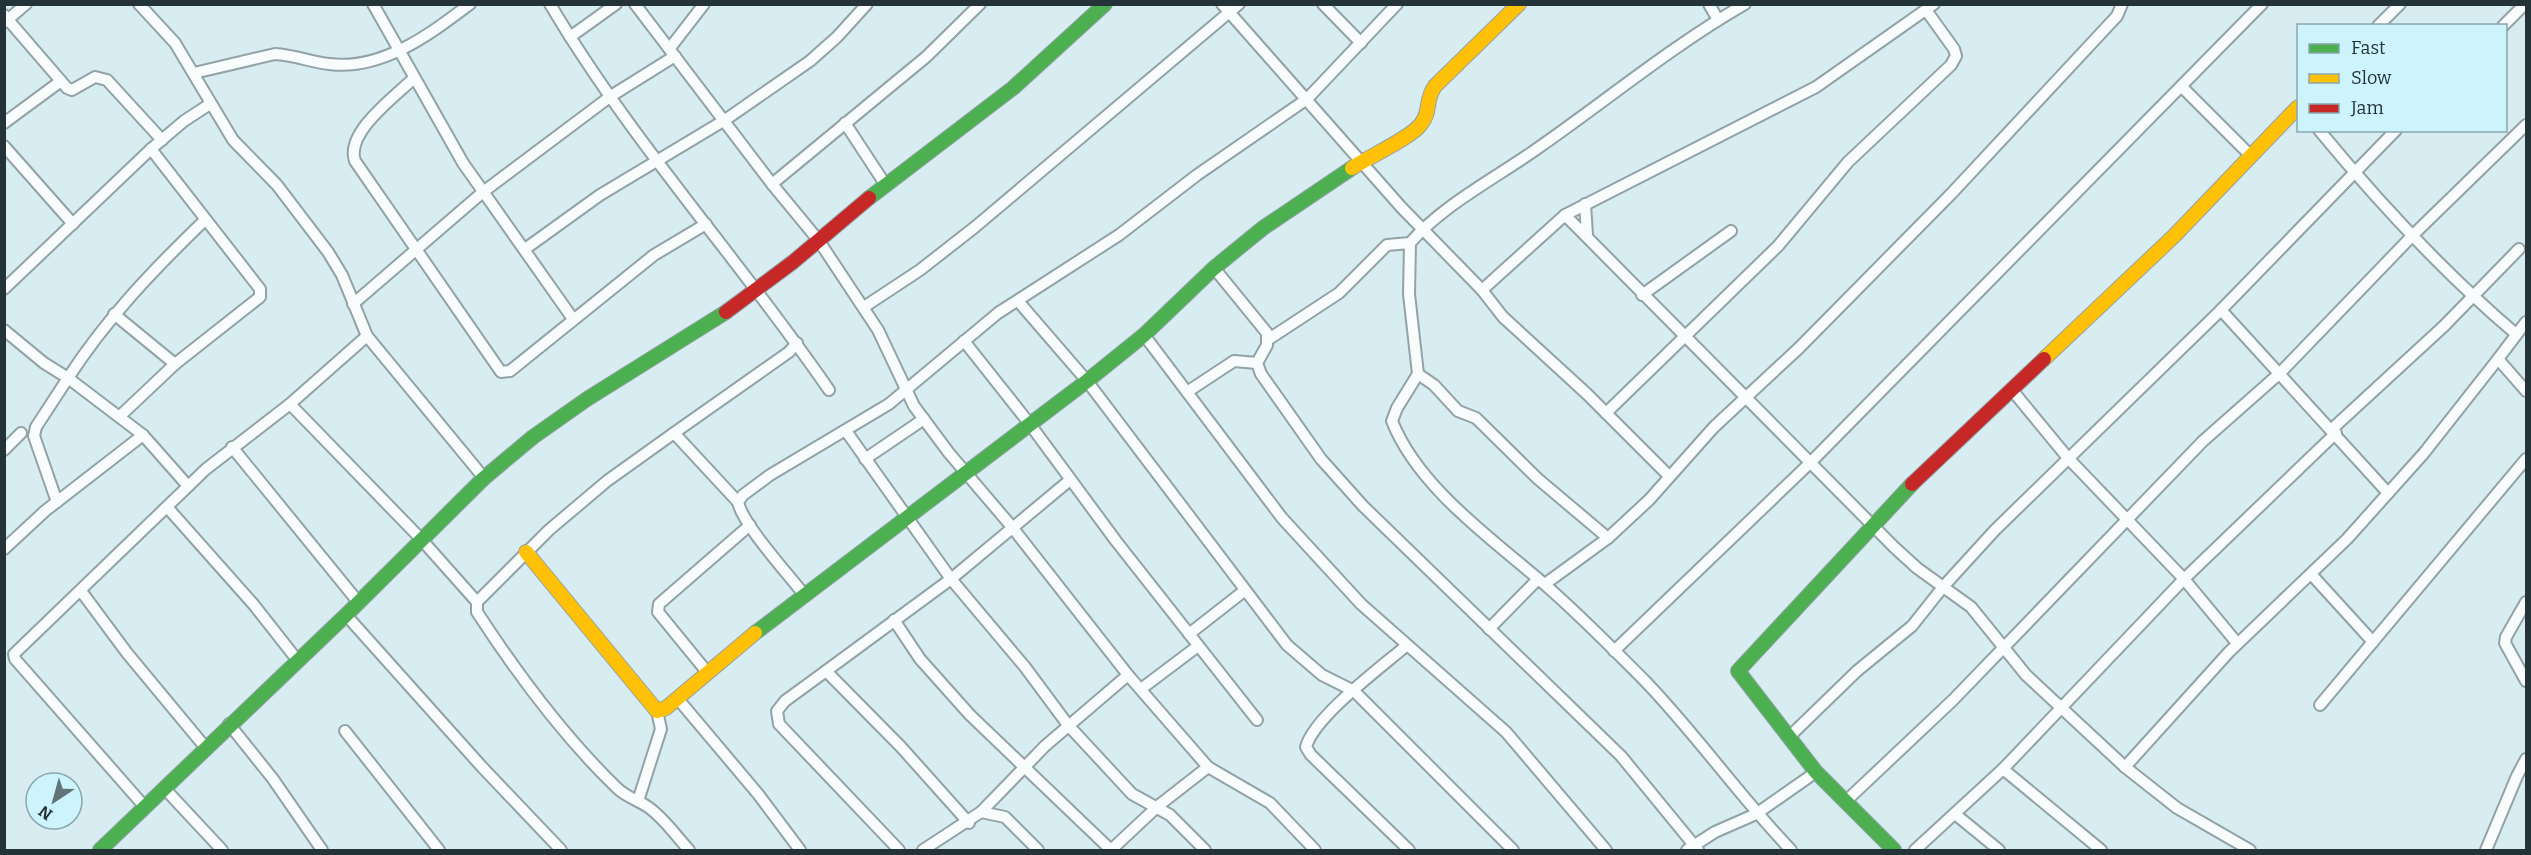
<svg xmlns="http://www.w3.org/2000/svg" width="2531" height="855" viewBox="0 0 2531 855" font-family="Bitter,serif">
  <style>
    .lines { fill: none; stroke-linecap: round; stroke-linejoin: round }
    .street-casing { stroke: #92a2a6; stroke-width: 14 }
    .fast-casing { stroke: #92a2a6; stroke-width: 16 }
    .slow-casing { stroke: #92a2a6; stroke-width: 16 }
    .jam-casing { stroke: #92a2a6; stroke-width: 16 }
    .street { stroke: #f9fcfd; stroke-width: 10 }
    .fast { stroke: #4caf50; stroke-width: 14 }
    .slow { stroke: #ffc107; stroke-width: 14 }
    .jam { stroke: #c62828; stroke-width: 14 }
  </style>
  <rect width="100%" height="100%" fill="#d8edf2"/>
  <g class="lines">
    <g class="street-casing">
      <g id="street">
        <path d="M139,4L175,43L233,140L277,185L328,252L342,275L367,336L484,478"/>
        <path d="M373,4L463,163L573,319"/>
        <path d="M550,4C631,141 739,259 829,390"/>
        <path d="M635,4L772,184L819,241L878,330L914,406L949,453L1012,527L1128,675L1208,767L1270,803L1315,850"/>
        <path d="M1222,4L1401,207L1482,290L1503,317L1587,394L1669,476"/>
        <path d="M1323,4L1361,43"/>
        <path d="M1709,4L1718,20"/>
        <path d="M4,15L67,88L72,90L95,77L107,80L162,140"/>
        <path d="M5,22L26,4"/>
        <path d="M2378,26L2400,4"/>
        <path d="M2503,26L2525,4"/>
        <path d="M570,37L616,4"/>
        <path d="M670,48L704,4"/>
        <path d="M194,73L275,54C294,55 311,62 329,64C382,71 430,34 470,4"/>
        <path d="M413,79C394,97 345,133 355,161L501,372L510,371L654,255L706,224"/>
        <path d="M2182,87L2251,156"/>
        <path d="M4,123L61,81"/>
        <path d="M845,123L885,184"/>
        <path d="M2319,130C2380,204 2443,272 2516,334"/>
        <path d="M4,146L73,224"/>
        <path d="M772,184L926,57L980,4"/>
        <path d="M1585,204L1587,235"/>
        <path d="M1565,215L1894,547L1917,568L1971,607L2026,675L2125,767L2177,808L2250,850"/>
        <path d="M1410,243L1409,294L1418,374L1397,408L1392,421C1418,487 1491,538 1543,583C1579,614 1612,648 1645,681C1697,735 1740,797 1791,850"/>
        <path d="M525,249L600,195L725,120L810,61L837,37L867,4"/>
        <path d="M1214,268L1267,333V345L1257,363L1261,374L1321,459L1363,506L1621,756L1698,850"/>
        <path d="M4,289L151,149L184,121L210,104"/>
        <path d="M1482,290L1565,215L1816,87L1934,4"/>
        <path d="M1642,295L1731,231"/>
        <path d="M1018,301L1087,381L1287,645L1322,675L1354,691L1513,850"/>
        <path d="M353,304L483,192L611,96L675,56"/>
        <path d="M864,307L920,270L975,227L1239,4"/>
        <path d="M2221,310L2388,493"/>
        <path d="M114,314L175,364"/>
        <path d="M2526,322L2498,359L2526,391"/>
        <path d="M4,330L44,363L68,378L36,427L34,436L57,502"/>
        <path d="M1144,335L1282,518L1361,604L1506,732L1606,850"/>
        <path d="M1269,339L1339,293L1387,245L1410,243C1444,204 1496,178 1538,148C1607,100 1672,46 1745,4"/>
        <path d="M964,341L1029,423L1116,541L1257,720"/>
        <path d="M797,343L789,352L674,433L738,502C742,524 790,576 805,596"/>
        <path d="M1418,374L1434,385L1458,411L1476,418L1538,479L1608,538"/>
        <path d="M2012,390L2068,458L2184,579L2237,643"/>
        <path d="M1187,392L1234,361L1257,363"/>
        <path d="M290,404L421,539L477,602V612C518,675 563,736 617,788C626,797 638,800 648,807C664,818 676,836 689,850"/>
        <path d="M1606,413L1778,246L1848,162L1951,65L1956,56L1954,49L1926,10"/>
        <path d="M120,416L175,364L260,297V289L151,149"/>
        <path d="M2332,429L2444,326L2519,249"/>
        <path d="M846,431L951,579L1025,667L1068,725L1132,794L1170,815L1205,850"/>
        <path d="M143,435L188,486"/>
        <path d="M232,447L359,603"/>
        <path d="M4,450L21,433"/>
        <path d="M865,459L924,419"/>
        <path d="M738,502L743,495L770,475L889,404L998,313L1119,235L1197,175L1307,99L1397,4"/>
        <path d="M167,507L254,605L298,661"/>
        <path d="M4,549L45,511L143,435L68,378C107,318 154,269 205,220"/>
        <path d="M2311,574L2373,642"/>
        <path d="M1545,584L1608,538L1649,500L1714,427L1799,348L1952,193L2117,16L2122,4"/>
        <path d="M81,591L127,653L205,747"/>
        <path d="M477,602L549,530L607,481L674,433"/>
        <path d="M2526,602L2506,637L2505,643L2526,681"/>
        <path d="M346,615L482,767L561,850"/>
        <path d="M894,620L920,659L970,715L1111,850L1158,806L1208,767"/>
        <path d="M1489,629L1538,579"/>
        <path d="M1189,634L1244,591"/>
        <path d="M1406,646C1380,668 1314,717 1306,747L1311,755L1409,850"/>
        <path d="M1614,651L1811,462L2262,4"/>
        <path d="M826,671L901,747L969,823"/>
        <path d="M707,672L658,612L659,604L750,525"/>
        <path d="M1141,689L1198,646"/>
        <path d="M678,699L758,794L800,850"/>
        <path d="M2320,705L2526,459"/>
        <path d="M229,724L273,779L322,850"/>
        <path d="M345,731L439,850"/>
        <path d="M1789,737L1857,671L1912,626L1943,587L1995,530L2221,310L2396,130"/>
        <path d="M2125,767L2229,652L2347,539L2424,453L2498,359"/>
        <path d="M2003,769L2101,850"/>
        <path d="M166,790L222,850"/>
        <path d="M638,801L661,729L657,711"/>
        <path d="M1846,801L1953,700L2203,441L2280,373L2412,236L2526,125"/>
        <path d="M144,806L15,659L14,654L206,469L290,404L367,336"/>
        <path d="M981,812L1005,817L1038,850"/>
        <path d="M1955,814L1999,850"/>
        <path d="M899,850L779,724L777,711L785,701L826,671L951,579L1070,480"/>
        <path d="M923,850L981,812L1045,746L1128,675"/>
        <path d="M1687,850L1715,832L1756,814L1816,772"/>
        <path d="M1915,850L2003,769L2184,579L2336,433"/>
        <path d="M2486,850L2517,776L2526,759"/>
      </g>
    </g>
    <g class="fast-casing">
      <g id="fast">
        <path d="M869,198L1013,88L1105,4"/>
        <path d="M755,633L1087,381L1144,335L1214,268L1263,228L1352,168"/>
        <path d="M100,850L346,615L484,478L533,437L587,399L726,312"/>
        <path d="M1894,850L1816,772L1738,671L1912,484"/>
      </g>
    </g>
    <g class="slow-casing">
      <g id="slow">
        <path d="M1352,168C1368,157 1411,138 1421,124C1432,110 1424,102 1435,86L1519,4"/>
        <path d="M2044,359L2174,236L2298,107"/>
        <path d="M526,552L657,711L666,708L755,633"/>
      </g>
    </g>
    <g class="jam-casing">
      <g id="jam">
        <path d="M726,312L793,262L869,198"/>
        <path d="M1912,484L2044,359"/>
      </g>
    </g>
    <use href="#street" class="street"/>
    <use href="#fast" class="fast"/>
    <use href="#slow" class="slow"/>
    <use href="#jam" class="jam"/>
  </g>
  <rect width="2531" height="855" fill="none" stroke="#243337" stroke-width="12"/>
  <rect x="2297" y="24" width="210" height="108" fill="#cdf4fd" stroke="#89a7ae" stroke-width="1.5"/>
  <rect x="2309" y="44" width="30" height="9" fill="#4caf50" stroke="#89a7ae" stroke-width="1.5"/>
  <text x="2351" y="54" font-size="18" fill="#243337">Fast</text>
  <rect x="2309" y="74" width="30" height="9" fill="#ffc107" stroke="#89a7ae" stroke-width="1.5"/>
  <text x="2351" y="84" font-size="18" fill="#243337">Slow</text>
  <rect x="2309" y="104" width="30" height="9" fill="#c62828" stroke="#89a7ae" stroke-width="1.5"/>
  <text x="2351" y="114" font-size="18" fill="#243337">Jam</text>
  <g transform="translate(54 801) rotate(216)"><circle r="28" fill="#cdf4fd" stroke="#89a7ae" stroke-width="1.5"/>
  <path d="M0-4.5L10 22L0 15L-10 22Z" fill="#637478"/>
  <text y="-9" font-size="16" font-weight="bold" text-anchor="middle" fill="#243337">N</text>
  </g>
</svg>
